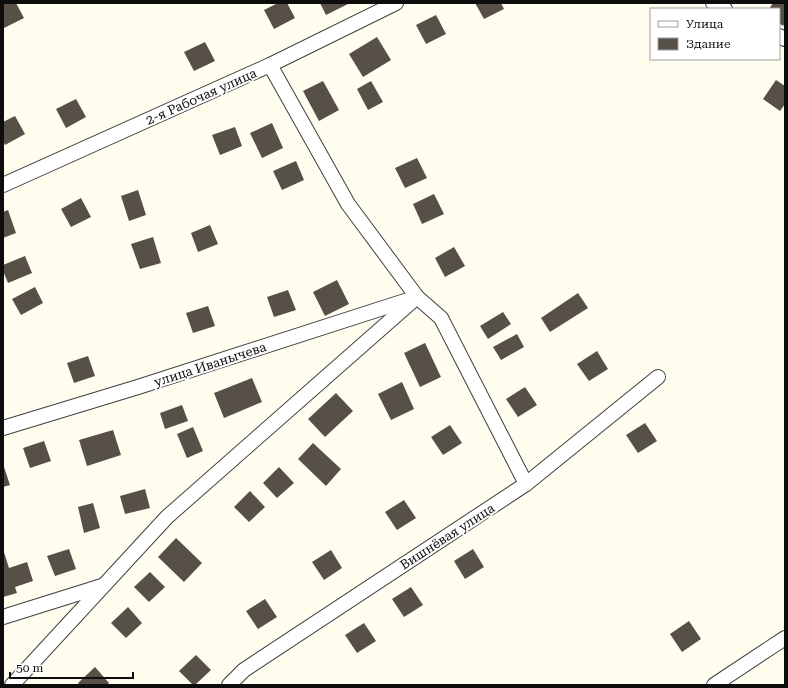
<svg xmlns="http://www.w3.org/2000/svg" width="788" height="688" viewBox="0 0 788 688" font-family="'Roboto Serif',serif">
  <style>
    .building { fill: #575049 }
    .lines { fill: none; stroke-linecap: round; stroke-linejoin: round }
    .street-casing { stroke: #404040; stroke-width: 16 }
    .street { stroke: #fff; stroke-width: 14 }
    .labels { text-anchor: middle; stroke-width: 4; stroke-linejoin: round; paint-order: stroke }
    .street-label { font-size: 13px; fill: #0d0d0d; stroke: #fff }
  </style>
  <rect width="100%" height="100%" fill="#fffdee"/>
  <g class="building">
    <path d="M6,3H16L24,18L4,28L3,26V5Z"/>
    <path d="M278,3H287L295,18L274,29L264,10Z"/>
    <path d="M320,3H350L326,15Z"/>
    <path d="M475,3H501L504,9L484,19Z"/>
    <path d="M773,3H785V23L783,26L779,23V9H769Z"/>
    <path d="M436,15L446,34L426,44L416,25Z"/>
    <path d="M377,37L391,60L363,77L349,54Z"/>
    <path d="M205,42L215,61L194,71L184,52Z"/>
    <path d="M776,80L785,86V104L780,111L763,99Z"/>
    <path d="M323,81L339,110L319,121L303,91Z"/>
    <path d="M371,81L383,102L368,110L357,89Z"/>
    <path d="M76,99L86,117L66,128L56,109Z"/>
    <path d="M15,116L25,134L5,145L3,141V122Z"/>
    <path d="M272,123L283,148L262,158L250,133Z"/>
    <path d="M235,127L242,146L220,155L212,135Z"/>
    <path d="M417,158L427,178L405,188L395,168Z"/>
    <path d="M296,161L304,180L282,190L273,171Z"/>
    <path d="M138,190L146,215L129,221L121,196Z"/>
    <path d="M434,194L444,214L422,224L413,204Z"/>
    <path d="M81,198L91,217L71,227L61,209Z"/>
    <path d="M8,210L16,233L3,238V212Z"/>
    <path d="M210,225L218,244L198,252L191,233Z"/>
    <path d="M153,237L161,263L140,269L131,244Z"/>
    <path d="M454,247L465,266L445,277L435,258Z"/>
    <path d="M25,256L32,273L8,283L3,271V265Z"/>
    <path d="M337,280L349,304L325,316L313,292Z"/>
    <path d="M35,287L43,303L21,315L12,299Z"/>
    <path d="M288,290L296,310L274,317L267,297Z"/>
    <path d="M578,293L588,308L550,332L541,318Z"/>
    <path d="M208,306L215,326L193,333L186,313Z"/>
    <path d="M503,312L511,324L488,339L480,326Z"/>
    <path d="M517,334L524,347L501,360L493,347Z"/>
    <path d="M425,343L441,377L420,387L404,353Z"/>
    <path d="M597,351L608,369L589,381L577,364Z"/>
    <path d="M88,356L95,376L74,383L67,363Z"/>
    <path d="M252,378L262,402L224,418L214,393Z"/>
    <path d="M402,382L414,409L391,420L378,394Z"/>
    <path d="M525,387L537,405L518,417L506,399Z"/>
    <path d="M336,393L353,411L325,437L308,419Z"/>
    <path d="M182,405L188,421L165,429L160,413Z"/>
    <path d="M645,423L657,441L638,453L626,435Z"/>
    <path d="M450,425L462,443L443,455L431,437Z"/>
    <path d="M193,427L203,451L187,458L177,434Z"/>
    <path d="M113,430L121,455L87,466L79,440Z"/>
    <path d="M44,441L51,461L30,468L23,448Z"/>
    <path d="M313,443L341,469L326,486L298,459Z"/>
    <path d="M3,464L10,485L3,487Z"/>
    <path d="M279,467L294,483L277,498L263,483Z"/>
    <path d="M145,489L150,508L125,514L120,496Z"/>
    <path d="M250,491L265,507L249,522L234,507Z"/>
    <path d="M404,500L416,518L397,530L385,512Z"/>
    <path d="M93,503L100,528L84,533L78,507Z"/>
    <path d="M176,538L202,563L184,582L158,557Z"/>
    <path d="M3,549L9,568L27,562L33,581L15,587L17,593L3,597Z"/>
    <path d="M69,549L76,569L55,576L47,556Z"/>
    <path d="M473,549L484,567L465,579L454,561Z"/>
    <path d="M331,550L342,568L324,580L312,562Z"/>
    <path d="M150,572L165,587L149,602L134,587Z"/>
    <path d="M411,587L423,605L404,617L392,599Z"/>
    <path d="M265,599L277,617L258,629L246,611Z"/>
    <path d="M128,607L142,623L126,638L111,623Z"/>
    <path d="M689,621L701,639L682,652L670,634Z"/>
    <path d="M364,623L376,641L357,653L345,635Z"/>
    <path d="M196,655L211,670L195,685H193L179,671Z"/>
    <path d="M95,667L109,683L107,685H80L78,683Z"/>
  </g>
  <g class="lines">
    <g class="street-casing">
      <g id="street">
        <path d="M713,3L725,9"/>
        <path d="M779,36L785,39"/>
        <path d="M270,65L348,204L417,297L441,318L526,484"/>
        <path d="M3,185L270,65L396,3"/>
        <path d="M3,428L138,387L411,299"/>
        <path d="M3,617L102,586"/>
        <path d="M12,685L167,517L417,297"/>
        <path d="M229,685L244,670L526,484L658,377"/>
        <path d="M714,685L785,638"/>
      </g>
    </g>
    <use href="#street" class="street"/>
  </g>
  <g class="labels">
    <g class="street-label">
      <text transform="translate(201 96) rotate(-24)" y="5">2-я Рабочая улица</text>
      <text transform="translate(210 364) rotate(-18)" y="5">улица Иванычева</text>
      <text transform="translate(447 536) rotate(-33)" y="5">Вишнёвая улица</text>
    </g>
  </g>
  <rect width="788" height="688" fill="none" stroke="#0d0d0d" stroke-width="8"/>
  <rect x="650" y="8" width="130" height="52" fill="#ffffff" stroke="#9e9e9e"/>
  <rect x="658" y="21" width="20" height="6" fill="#ffffff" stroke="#9e9e9e"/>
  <text x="686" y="28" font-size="12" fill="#0d0d0d">Улица</text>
  <rect x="658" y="38" width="20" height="12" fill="#575049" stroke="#9e9e9e"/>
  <text x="686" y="48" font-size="12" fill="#0d0d0d">Здание</text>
  <path d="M10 672v6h123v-6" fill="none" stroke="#0d0d0d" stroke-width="2"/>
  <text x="16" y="672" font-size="12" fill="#0d0d0d" stroke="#ffffff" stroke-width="3" paint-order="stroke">50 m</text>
</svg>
